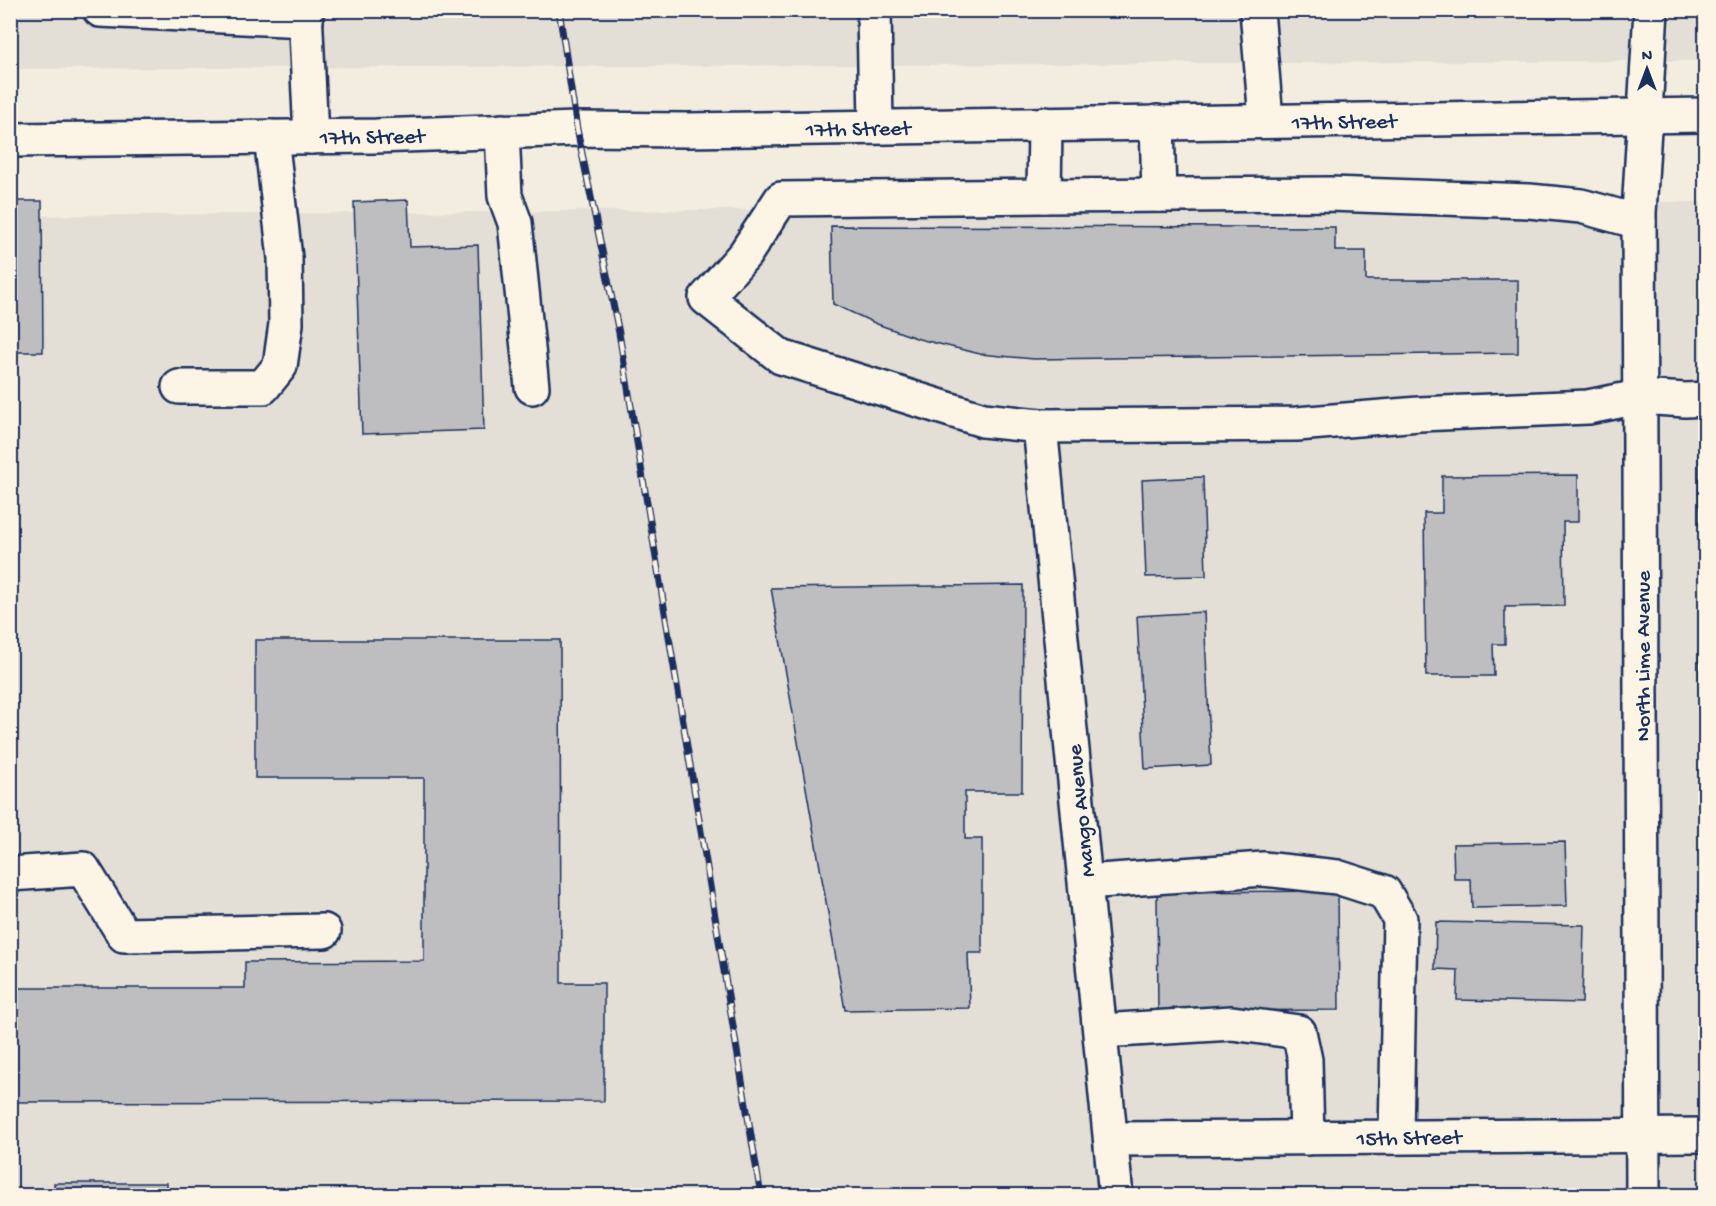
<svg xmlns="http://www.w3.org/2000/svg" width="1716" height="1206" viewBox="0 0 1716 1206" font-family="'Gochi Hand',sans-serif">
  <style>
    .built { fill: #e3dfd6 }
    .building { fill: #bebec0; stroke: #1b2f5e; stroke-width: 1.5 }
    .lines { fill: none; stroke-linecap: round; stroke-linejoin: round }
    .minor-casing { stroke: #1b2f5e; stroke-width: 38 }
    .major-casing { stroke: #1b2f5e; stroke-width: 38 }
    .minor { stroke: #fcf5e5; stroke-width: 33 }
    .major { stroke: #fcf5e5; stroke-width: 33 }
    .rail-casing { stroke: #1b2f5e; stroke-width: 7 }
    .rail { stroke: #fcf5e5; stroke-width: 4.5; stroke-dasharray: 14; stroke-linecap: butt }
    .labels { text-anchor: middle; stroke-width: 6; stroke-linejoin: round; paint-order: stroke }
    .street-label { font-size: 22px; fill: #1b2f5e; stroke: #fcf5e5 }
  </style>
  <rect width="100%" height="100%" fill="#f3ede0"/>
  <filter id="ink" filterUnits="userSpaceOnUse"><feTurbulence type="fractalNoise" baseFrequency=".0167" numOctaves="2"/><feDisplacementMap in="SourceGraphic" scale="12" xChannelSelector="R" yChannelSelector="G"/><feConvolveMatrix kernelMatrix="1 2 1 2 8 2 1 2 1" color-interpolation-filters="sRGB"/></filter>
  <g filter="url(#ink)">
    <g class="built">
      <path d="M10,11H857V65L11,69Z"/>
      <path d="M891,11H1240L1244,63L892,65Z"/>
      <path d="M1275,11H1634L1631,61L1279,63Z"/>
      <path d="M1668,11H1705V61H1665Z"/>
      <path d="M1622,202L1621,414L1626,1117L1127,1120L1055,405L1021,410L1099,1195H11L10,216Z"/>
      <path d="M1657,202H1705V380L1657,379Z"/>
      <path d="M1657,417L1705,419V1115L1660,1116Z"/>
      <path d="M1705,1154V1195H1660V1155Z"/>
      <path d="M1626,1155V1196L1133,1195L1130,1158Z"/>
    </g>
    <g class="building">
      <path d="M408,200L410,247L478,245L484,430L362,434L354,202Z"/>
      <path d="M10,201H42L43,352H10Z"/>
      <path d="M831,226L1335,227V251H1366V280H1518V353L1034,359L980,354L919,339L877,324L833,304Z"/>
      <rect x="1699" y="452" width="7" height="73"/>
      <path d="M1578,475V522H1563L1564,606L1505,607V644H1493L1494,676H1426L1424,513H1442V476Z"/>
      <path d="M1203,477L1206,576L1146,577L1142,480Z"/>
      <path d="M1023,585L1022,792H965V839H982V953H968L970,1008L845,1010L771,588Z"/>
      <path d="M1204,612L1211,765L1145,769L1137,616Z"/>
      <path d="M1699,612H1706V1069H1702Z"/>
      <path d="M255,640H560L561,983H604V1101L10,1102V953H17V988H245V962L424,961V778H255Z"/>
      <path d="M1565,842L1567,906L1472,908L1471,879H1454L1453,844Z"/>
      <path d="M1338,891L1339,1010L1158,1011L1157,892Z"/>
      <path d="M1436,922L1584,925L1582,1003L1457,1000L1458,970L1435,969Z"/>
      <rect x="54" y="1183" width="113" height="13"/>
    </g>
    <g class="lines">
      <g class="minor-casing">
        <g id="minor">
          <path d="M100,10L306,20"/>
          <path d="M305,10L311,137"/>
          <path d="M874,10L876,126"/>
          <path d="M1257,10L1266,120"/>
          <path d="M1157,122L1159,195"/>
          <path d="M1045,124L1044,196L781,199L745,254L706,298L781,357L983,420L1040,426L1297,424L1419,414L1588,407L1639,397L1686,400L1706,399"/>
          <path d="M502,131L505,196L515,223L532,387"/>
          <path d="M1044,196L1330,194L1529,201L1581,206L1639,222"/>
          <path d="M179,387H263L280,366L286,324L285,258L271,137"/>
          <path d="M1040,426L1116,1196"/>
          <path d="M10,874L83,869L124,935L324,931"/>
          <path d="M1086,882L1263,869L1337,877L1384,892L1400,919L1396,1137"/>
          <path d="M1101,1031L1232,1023L1299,1032L1305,1060L1307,1138"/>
          <path d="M1112,1139L1706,1135"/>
          <path d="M1643,1196L1639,213L1651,10"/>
        </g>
      </g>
      <g class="major-casing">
        <path id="major" d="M10,140L376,136L577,129L687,130L1706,115"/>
      </g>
      <use href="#minor" class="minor"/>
      <use href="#major" class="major"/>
      <g class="rail-casing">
        <path id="rail" d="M559,10L577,129L619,333L761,1196"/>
      </g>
      <use href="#rail" class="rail"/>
    </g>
  </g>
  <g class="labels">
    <g class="street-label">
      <text transform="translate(1344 120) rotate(-1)" y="8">17th Street</text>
      <text transform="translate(858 127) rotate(-1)" y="8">17th Street</text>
      <text transform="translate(372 135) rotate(-1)" y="8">17th Street</text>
      <text transform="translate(1641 656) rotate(-90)" y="8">North Lime Avenue</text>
      <text transform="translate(1079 811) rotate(-96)" y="8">Mango Avenue</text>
      <text transform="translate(1409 1136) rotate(-1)" y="8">15th Street</text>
    </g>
  </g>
  <rect width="1716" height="1206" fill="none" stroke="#fcf5e5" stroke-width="36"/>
  <rect x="18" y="18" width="1680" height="1170" fill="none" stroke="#1b2f5e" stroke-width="2" filter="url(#ink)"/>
  <g transform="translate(1647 69)" stroke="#fcf5e5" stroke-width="4.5" paint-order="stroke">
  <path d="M0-4.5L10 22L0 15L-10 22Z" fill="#1b2f5e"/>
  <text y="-9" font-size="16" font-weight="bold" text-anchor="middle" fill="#1b2f5e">N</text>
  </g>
</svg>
